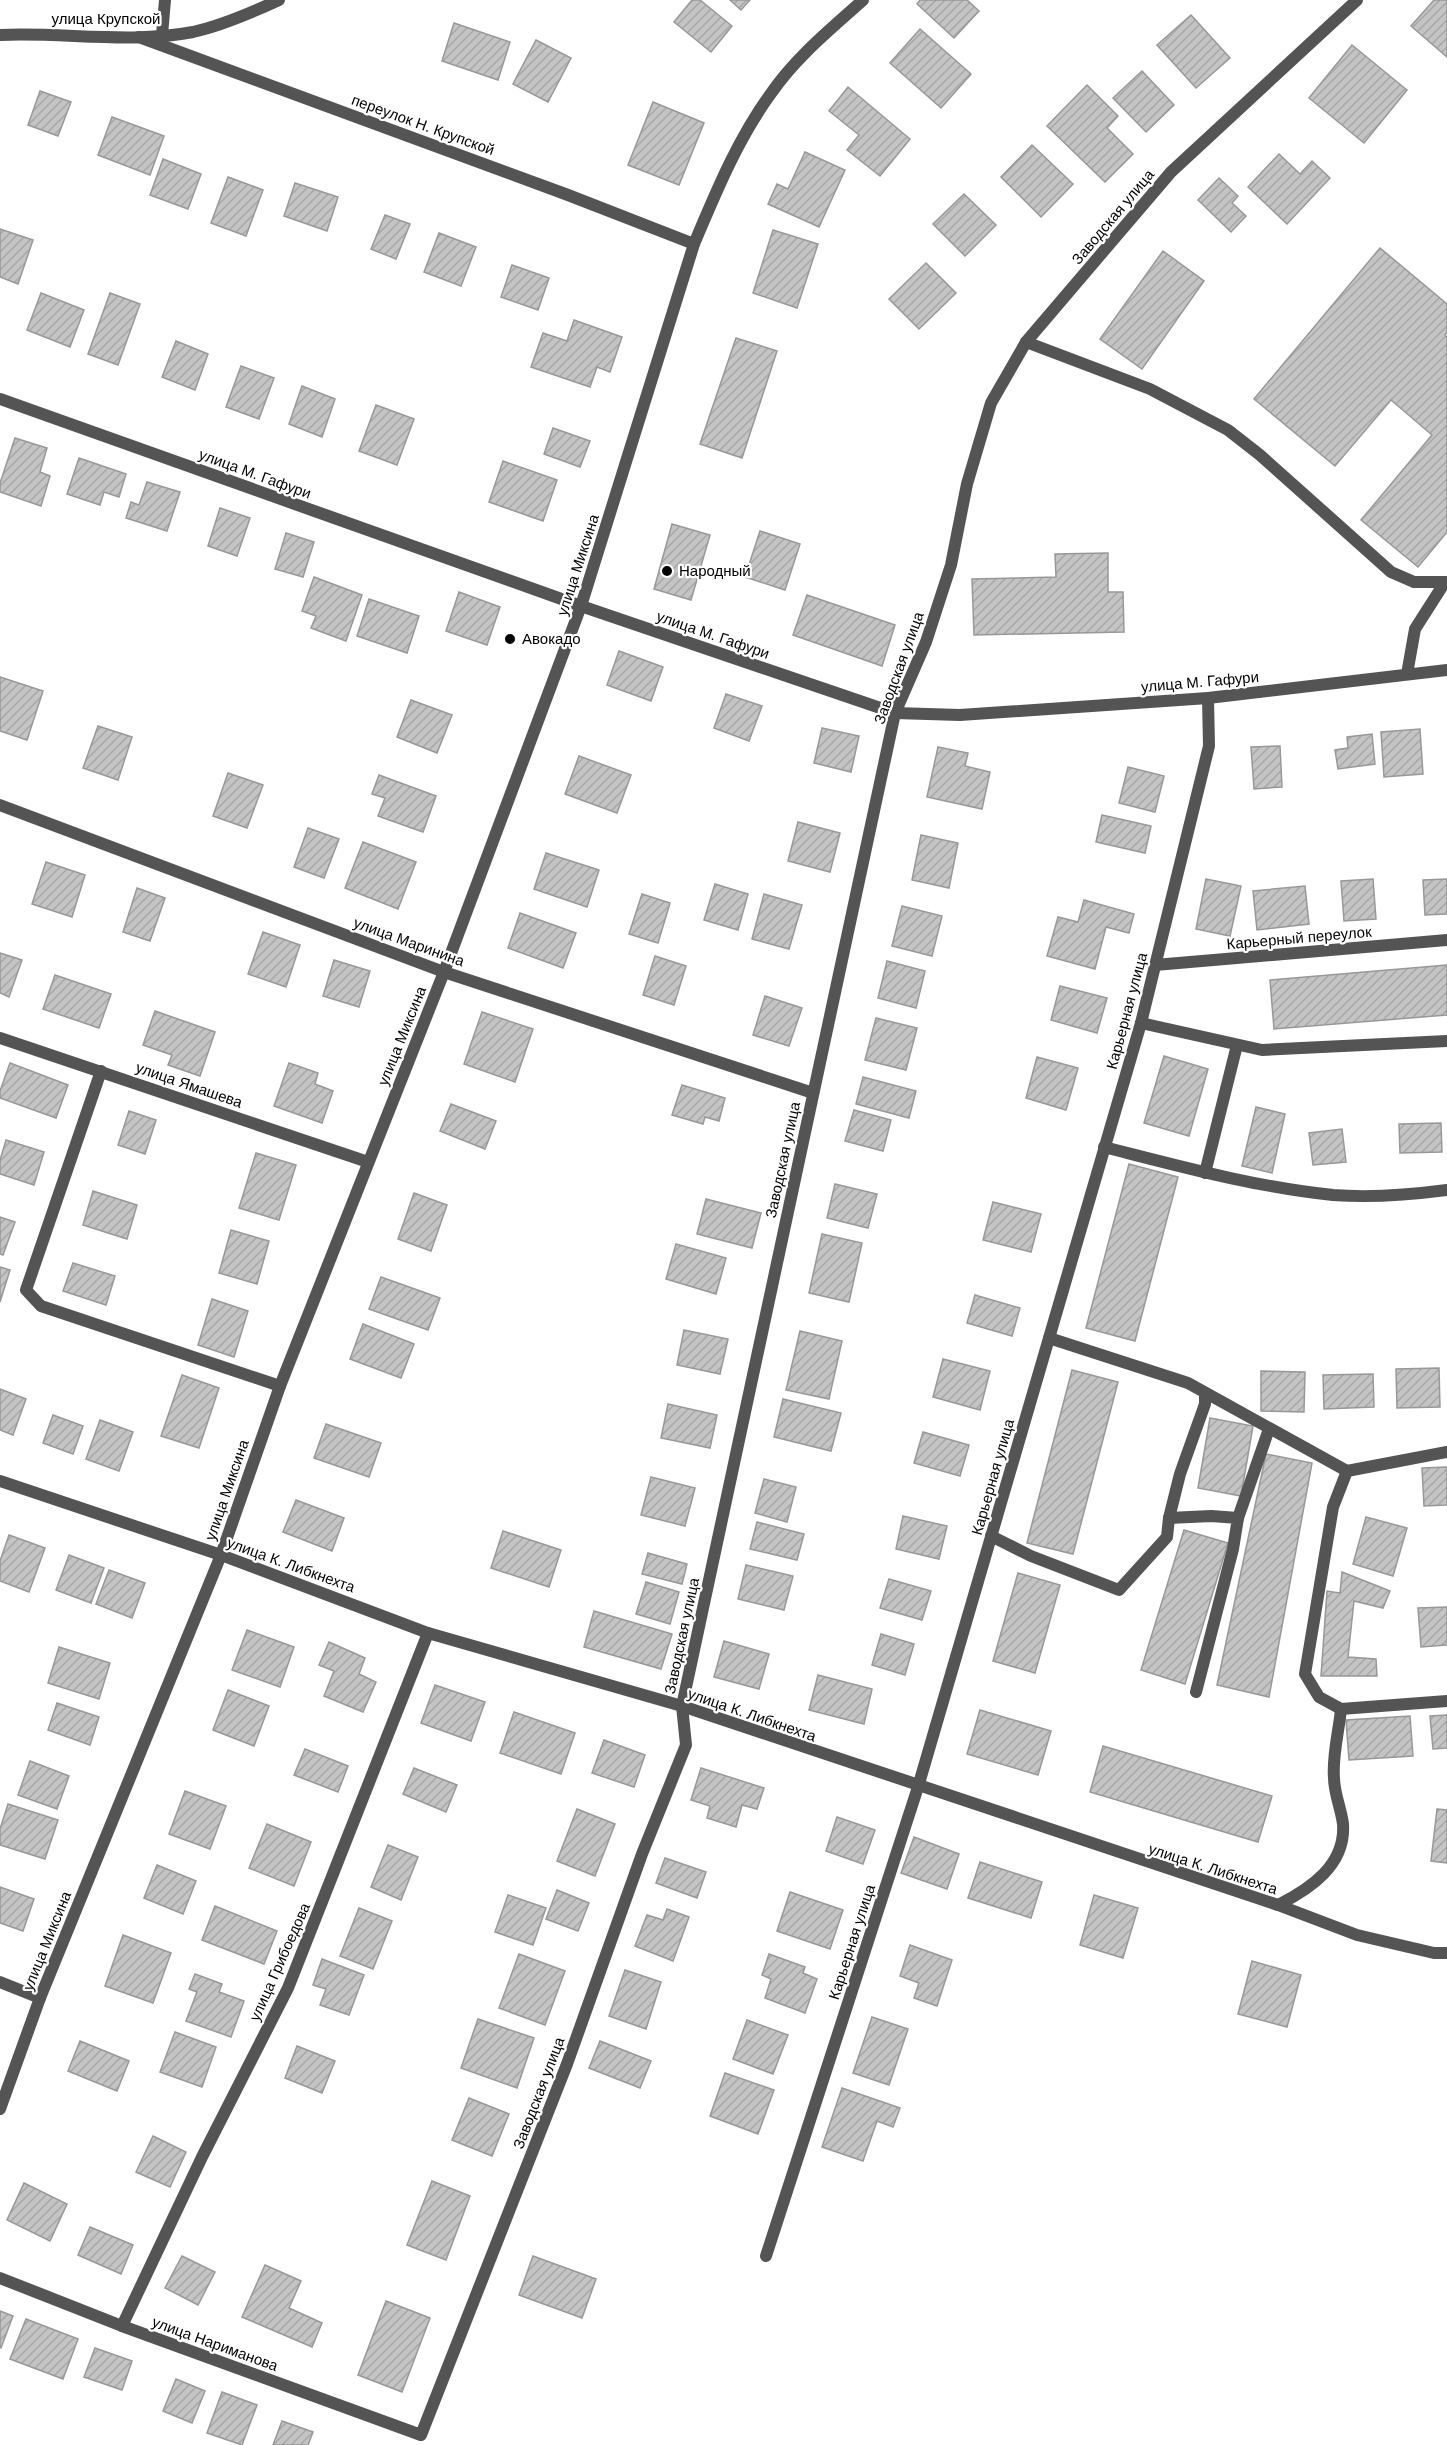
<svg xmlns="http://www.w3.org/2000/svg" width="1447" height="2445" viewBox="0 0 1447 2445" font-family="Arial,sans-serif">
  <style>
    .building { fill: url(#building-hatch); stroke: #989898; stroke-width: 1.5 }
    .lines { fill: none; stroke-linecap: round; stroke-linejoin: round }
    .lane { stroke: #545454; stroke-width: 12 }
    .street { stroke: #545454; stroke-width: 12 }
    .poi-dot { fill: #000; stroke: #fff; stroke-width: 2 }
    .labels { text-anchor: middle; stroke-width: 4.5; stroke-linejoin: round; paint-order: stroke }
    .street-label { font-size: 15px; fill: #000; stroke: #fff }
    .poi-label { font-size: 15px; fill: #000; stroke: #fff; text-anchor: start }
  </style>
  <defs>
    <pattern id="building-hatch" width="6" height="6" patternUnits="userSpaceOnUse" patternTransform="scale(1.5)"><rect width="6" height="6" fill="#c4c4c4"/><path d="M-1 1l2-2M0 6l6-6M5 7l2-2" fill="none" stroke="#a7a7a7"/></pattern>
  </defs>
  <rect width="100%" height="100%" fill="#fff"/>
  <g class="building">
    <path d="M692,0H700L732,26L711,52L674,22Z"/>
    <path d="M730,0H750L741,10Z"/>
    <path d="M920,0H967L979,11L954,38L917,4Z"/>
    <path d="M1434,0H1447V57L1411,26Z"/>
    <path d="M1191,15L1230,58L1196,88L1157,45Z"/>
    <path d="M454,23L510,42L498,80L442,61Z"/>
    <path d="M920,29L971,74L941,108L890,63Z"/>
    <path d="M536,40L571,58L548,102L513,84Z"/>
    <path d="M1352,45L1407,90L1364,143L1309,98Z"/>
    <path d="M1142,71L1174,105L1146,132L1113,98Z"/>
    <path d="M1087,85L1118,116L1107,128L1133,154L1105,182L1047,126Z"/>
    <path d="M848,87L910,139L880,176L847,150L859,135L829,111Z"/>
    <path d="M40,91L71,102L58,136L28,125Z"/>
    <path d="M653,102L704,123L679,185L628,165Z"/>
    <path d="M112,117L164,136L150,175L98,155Z"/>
    <path d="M1032,145L1073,184L1041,217L1001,177Z"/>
    <path d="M805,152L845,170L819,227L768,204L777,184L788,189Z"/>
    <path d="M1279,154L1300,174L1312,161L1330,178L1287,224L1248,187Z"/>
    <path d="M163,159L201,174L188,209L150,195Z"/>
    <path d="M228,177L263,190L246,236L211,223Z"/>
    <path d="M1219,178L1238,196L1232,203L1246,216L1231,232L1198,200Z"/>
    <path d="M295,183L338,197L327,231L284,216Z"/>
    <path d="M964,194L996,225L965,256L933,224Z"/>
    <path d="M385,215L410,224L396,259L371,249Z"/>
    <path d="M0,229L33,240L18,284L0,277Z"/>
    <path d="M773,230L818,244L797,308L753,293Z"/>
    <path d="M439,233L476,247L461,286L424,272Z"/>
    <path d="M1380,248L1447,304V332L1445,335L1447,337V532L1418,567L1361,520L1432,435L1391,400L1335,466L1254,399Z"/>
    <path d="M1163,251L1204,281L1142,369L1100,339Z"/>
    <path d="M926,263L956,293L919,329L889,299Z"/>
    <path d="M512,265L549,278L538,310L501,297Z"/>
    <path d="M41,293L84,310L70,347L27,330Z"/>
    <path d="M110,293L140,304L118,365L88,354Z"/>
    <path d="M574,320L622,337L610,372L597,367L590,387L531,367L543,333L567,341Z"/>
    <path d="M736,338L777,351L742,458L700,444Z"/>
    <path d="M176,341L208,354L195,390L162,377Z"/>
    <path d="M241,366L274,378L259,419L226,407Z"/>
    <path d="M302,386L335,399L322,437L289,424Z"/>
    <path d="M376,405L414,419L397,465L359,451Z"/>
    <path d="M553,428L590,441L580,467L544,454Z"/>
    <path d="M15,438L47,448L40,472L50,476L41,506L0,492V483Z"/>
    <path d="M79,458L126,474L119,497L104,492L100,505L67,494Z"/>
    <path d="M503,461L557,480L543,521L489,502Z"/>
    <path d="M147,482L180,492L167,531L126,518L131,502L139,505Z"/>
    <path d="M220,508L250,518L237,556L208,546Z"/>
    <path d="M672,524L710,535L691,600L654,589Z"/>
    <path d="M760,531L800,544L785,590L745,577Z"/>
    <path d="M286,533L314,542L303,577L275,569Z"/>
    <path d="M1108,553V592H1123L1124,632L974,635L972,579L1056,577L1055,554Z"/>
    <path d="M314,577L362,595L346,641L311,628L316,616L302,611Z"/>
    <path d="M459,592L500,607L487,645L446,631Z"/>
    <path d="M807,595L895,625L882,666L793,635Z"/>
    <path d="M369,599L419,616L407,653L357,636Z"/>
    <path d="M619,651L663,667L651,701L607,685Z"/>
    <path d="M0,677L43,691L27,740L0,731Z"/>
    <path d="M726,694L762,706L749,741L714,728Z"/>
    <path d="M411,700L452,715L437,753L397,737Z"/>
    <path d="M98,726L132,737L118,780L83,768Z"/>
    <path d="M822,728L859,736L851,772L814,763Z"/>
    <path d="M1420,729L1423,774L1384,777L1381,732Z"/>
    <path d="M1372,734L1375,764L1338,769L1335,750L1348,748L1347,737Z"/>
    <path d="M1280,746L1282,787L1254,789L1251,747Z"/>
    <path d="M938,747L968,753L965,766L990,772L982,809L927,797Z"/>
    <path d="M579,756L631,775L617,813L565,794Z"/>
    <path d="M1128,767L1164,776L1155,812L1119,803Z"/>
    <path d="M228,773L263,785L247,828L213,816Z"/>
    <path d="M379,775L436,796L423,832L378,816L385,798L372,794Z"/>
    <path d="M1102,815L1151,826L1145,853L1096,842Z"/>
    <path d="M798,822L840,833L830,872L788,861Z"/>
    <path d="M308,828L339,839L324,878L294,867Z"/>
    <path d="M921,835L958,843L949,888L912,880Z"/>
    <path d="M363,842L416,862L398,909L345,888Z"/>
    <path d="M546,853L599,870L587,907L534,889Z"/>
    <path d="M46,862L85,875L72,917L32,904Z"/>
    <path d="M1206,879L1241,886L1230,936L1196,929Z"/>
    <path d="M1373,879L1376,919L1344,921L1341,881Z"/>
    <path d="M1447,879V914L1425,915L1423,880Z"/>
    <path d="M715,884L748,894L738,930L704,920Z"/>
    <path d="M1305,886L1309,924L1257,930L1253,891Z"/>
    <path d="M137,888L165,898L150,941L123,932Z"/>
    <path d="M642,894L670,903L658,943L629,934Z"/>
    <path d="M764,894L802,905L789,949L752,939Z"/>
    <path d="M1084,900L1134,914L1129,933L1106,927L1095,969L1047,956L1058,917L1078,922Z"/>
    <path d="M902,906L942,916L932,956L892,946Z"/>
    <path d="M520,913L576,933L563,968L508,948Z"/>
    <path d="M263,932L300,945L286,987L248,974Z"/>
    <path d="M0,953L22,960L9,997L0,993Z"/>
    <path d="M655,956L686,966L674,1005L643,995Z"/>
    <path d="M334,960L370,971L359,1007L323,996Z"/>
    <path d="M887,961L925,971L916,1008L878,998Z"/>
    <path d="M1447,965V1015L1274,1029L1270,980Z"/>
    <path d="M55,975L111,994L99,1028L43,1009Z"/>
    <path d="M1060,986L1107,998L1097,1033L1051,1020Z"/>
    <path d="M765,996L802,1008L789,1046L753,1035Z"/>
    <path d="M155,1011L215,1032L200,1076L168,1065L172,1055L143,1045Z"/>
    <path d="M482,1012L533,1029L515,1082L464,1064Z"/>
    <path d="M876,1018L917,1028L906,1070L865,1060Z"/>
    <path d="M1164,1056L1208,1069L1189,1136L1144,1123Z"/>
    <path d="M1037,1057L1078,1068L1066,1110L1026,1098Z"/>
    <path d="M10,1063L68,1085L56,1118L0,1098V1091Z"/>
    <path d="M289,1063L318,1073L315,1084L333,1091L322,1123L274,1106Z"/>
    <path d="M863,1077L916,1091L909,1118L856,1104Z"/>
    <path d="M682,1085L725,1098L719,1121L705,1117L703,1124L672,1115Z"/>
    <path d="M451,1104L496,1121L485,1149L440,1131Z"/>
    <path d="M1256,1107L1285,1114L1272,1173L1242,1166Z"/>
    <path d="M854,1110L891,1120L883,1151L845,1141Z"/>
    <path d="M129,1111L156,1120L145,1154L118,1145Z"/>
    <path d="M1441,1123L1442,1152L1400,1153L1399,1124Z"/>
    <path d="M1342,1129L1346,1162L1313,1165L1309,1133Z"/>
    <path d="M6,1140L44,1152L34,1185L0,1174V1160Z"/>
    <path d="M256,1153L296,1165L279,1220L239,1208Z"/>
    <path d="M1129,1164L1178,1177L1135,1341L1086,1328Z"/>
    <path d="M835,1184L877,1194L868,1228L827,1218Z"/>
    <path d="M93,1191L137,1205L127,1239L83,1225Z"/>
    <path d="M414,1193L447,1205L431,1251L398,1239Z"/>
    <path d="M706,1199L761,1213L752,1248L697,1234Z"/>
    <path d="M993,1202L1041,1214L1031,1252L983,1240Z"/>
    <path d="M0,1217L15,1222L3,1255L0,1254Z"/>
    <path d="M231,1230L269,1241L257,1284L219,1273Z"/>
    <path d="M822,1234L862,1243L849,1302L809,1293Z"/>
    <path d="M676,1244L726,1258L716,1294L666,1279Z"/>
    <path d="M73,1263L115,1276L106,1305L63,1291Z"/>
    <path d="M0,1267L10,1270L0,1302Z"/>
    <path d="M381,1277L440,1298L428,1330L369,1309Z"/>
    <path d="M975,1295L1020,1308L1012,1336L967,1323Z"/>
    <path d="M212,1299L248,1311L234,1357L198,1345Z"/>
    <path d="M363,1324L414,1344L401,1378L350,1359Z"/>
    <path d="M684,1330L728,1339L720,1374L677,1365Z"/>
    <path d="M800,1331L842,1341L829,1399L786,1390Z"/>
    <path d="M943,1359L990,1371L980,1410L933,1397Z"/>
    <path d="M1439,1368L1440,1407L1397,1408L1396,1369Z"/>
    <path d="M1072,1370L1118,1382L1073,1554L1027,1543Z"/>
    <path d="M1261,1371L1305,1372L1304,1412L1261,1411Z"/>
    <path d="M1373,1374L1374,1407L1324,1409L1323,1375Z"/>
    <path d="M182,1375L219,1388L199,1448L161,1436Z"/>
    <path d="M0,1389L26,1399L13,1435L0,1430Z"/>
    <path d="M783,1399L841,1413L831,1451L774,1437Z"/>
    <path d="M668,1404L717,1415L710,1448L661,1438Z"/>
    <path d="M53,1415L83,1426L73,1454L43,1443Z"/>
    <path d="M1210,1418L1253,1426L1241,1496L1198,1488Z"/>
    <path d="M100,1420L133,1432L119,1471L86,1459Z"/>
    <path d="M326,1424L381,1443L369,1477L314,1458Z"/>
    <path d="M923,1432L969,1445L960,1476L914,1463Z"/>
    <path d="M1266,1454L1312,1463L1269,1697L1217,1685Z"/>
    <path d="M1447,1467V1505L1424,1506L1422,1468Z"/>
    <path d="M651,1477L695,1488L685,1526L641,1515Z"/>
    <path d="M764,1479L796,1487L787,1522L755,1513Z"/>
    <path d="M296,1500L344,1518L332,1551L283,1532Z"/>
    <path d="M903,1516L947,1526L939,1559L896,1549Z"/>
    <path d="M1366,1517L1407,1528L1393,1576L1353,1564Z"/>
    <path d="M757,1522L804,1534L797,1560L750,1549Z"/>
    <path d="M1184,1530L1228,1543L1185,1684L1141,1670Z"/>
    <path d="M503,1531L561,1550L549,1587L491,1568Z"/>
    <path d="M9,1535L45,1548L29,1592L0,1581V1561Z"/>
    <path d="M648,1553L687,1564L682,1584L642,1574Z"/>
    <path d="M69,1555L104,1568L91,1603L56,1590Z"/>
    <path d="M746,1565L793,1576L784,1610L738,1599Z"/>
    <path d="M109,1570L145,1583L132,1618L96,1604Z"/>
    <path d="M1342,1572L1390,1591L1383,1608L1354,1601L1348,1657L1376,1659L1377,1676H1321L1327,1591L1340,1593Z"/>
    <path d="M1018,1573L1060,1585L1035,1673L993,1661Z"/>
    <path d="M889,1579L931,1591L922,1620L880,1608Z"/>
    <path d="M646,1582L679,1592L670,1624L636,1614Z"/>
    <path d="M1447,1607V1645L1421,1647L1418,1608Z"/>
    <path d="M594,1611L672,1634L661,1669L584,1647Z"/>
    <path d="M247,1630L294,1647L280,1687L232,1670Z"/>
    <path d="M881,1634L914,1644L905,1675L872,1665Z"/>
    <path d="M724,1641L769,1654L759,1689L714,1677Z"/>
    <path d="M329,1642L365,1658L359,1674L376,1682L363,1712L324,1696L334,1671L319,1665Z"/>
    <path d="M59,1647L110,1663L99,1699L48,1683Z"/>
    <path d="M818,1675L872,1689L864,1724L809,1710Z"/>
    <path d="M435,1685L485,1702L471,1741L421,1723Z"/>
    <path d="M228,1690L269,1706L254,1746L213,1730Z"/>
    <path d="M57,1703L99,1717L90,1745L48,1730Z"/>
    <path d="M980,1710L1051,1731L1038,1775L967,1754Z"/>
    <path d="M514,1712L575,1733L561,1774L500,1753Z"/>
    <path d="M1447,1715V1748L1433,1749L1430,1716Z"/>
    <path d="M1410,1716L1413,1756L1349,1760L1346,1720Z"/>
    <path d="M604,1740L645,1755L634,1787L592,1773Z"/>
    <path d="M1103,1746L1272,1796L1258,1842L1090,1792Z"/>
    <path d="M305,1749L348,1766L338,1792L294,1775Z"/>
    <path d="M30,1761L69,1776L57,1809L18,1795Z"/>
    <path d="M414,1768L457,1785L446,1812L403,1794Z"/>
    <path d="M701,1768L764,1788L757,1809L742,1805L736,1827L707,1818L710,1806L691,1800Z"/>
    <path d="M185,1791L226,1806L210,1849L169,1834Z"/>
    <path d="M8,1804L58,1820L45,1859L0,1845V1829Z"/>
    <path d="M577,1809L615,1824L595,1876L557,1861Z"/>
    <path d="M1437,1809L1447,1810V1863L1431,1861Z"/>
    <path d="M837,1817L875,1830L863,1864L826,1851Z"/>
    <path d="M267,1824L311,1842L294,1886L249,1868Z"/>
    <path d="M914,1837L959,1854L947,1889L901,1873Z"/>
    <path d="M388,1845L418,1857L401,1900L371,1887Z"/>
    <path d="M665,1858L706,1872L697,1898L656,1883Z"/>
    <path d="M980,1862L1042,1882L1031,1918L968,1898Z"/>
    <path d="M157,1865L196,1881L183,1914L144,1898Z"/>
    <path d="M0,1887L34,1899L23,1931L0,1923Z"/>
    <path d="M557,1890L589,1903L578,1931L546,1919Z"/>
    <path d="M790,1892L843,1910L830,1949L777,1931Z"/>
    <path d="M508,1895L546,1908L533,1945L495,1932Z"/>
    <path d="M1094,1895L1138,1908L1123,1958L1080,1945Z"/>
    <path d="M215,1906L277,1931L264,1964L202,1940Z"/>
    <path d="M359,1908L392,1921L373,1969L340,1956Z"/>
    <path d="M667,1909L689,1917L673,1961L635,1946L647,1915L663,1920Z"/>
    <path d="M123,1935L171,1953L153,2003L105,1986Z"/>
    <path d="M910,1945L952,1960L937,2006L914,1998L919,1983L900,1976Z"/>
    <path d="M519,1954L565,1971L545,2025L499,2008Z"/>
    <path d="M769,1954L805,1967L803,1973L817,1979L805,2013L765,1998L771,1979L762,1975Z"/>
    <path d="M322,1959L364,1975L349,2015L320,2005L326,1989L313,1985Z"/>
    <path d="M1252,1961L1301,1975L1287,2027L1238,2014Z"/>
    <path d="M625,1970L661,1982L646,2029L609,2016Z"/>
    <path d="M195,1974L222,1984L219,1992L244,2001L231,2037L186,2021L197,1992L189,1989Z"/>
    <path d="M872,2017L908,2029L889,2085L853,2073Z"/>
    <path d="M478,2019L534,2038L517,2088L461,2068Z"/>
    <path d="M747,2020L788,2035L773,2074L733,2059Z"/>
    <path d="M175,2032L216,2047L202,2087L160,2072Z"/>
    <path d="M80,2041L129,2061L117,2091L68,2071Z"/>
    <path d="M600,2041L651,2061L640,2088L589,2068Z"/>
    <path d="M297,2046L335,2061L322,2093L285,2078Z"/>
    <path d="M725,2073L774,2090L758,2134L710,2116Z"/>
    <path d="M842,2088L900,2108L893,2127L877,2121L863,2161L822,2147Z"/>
    <path d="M469,2098L509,2114L492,2156L452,2140Z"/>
    <path d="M153,2136L186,2152L170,2187L136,2172Z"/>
    <path d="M432,2181L470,2196L446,2260L407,2245Z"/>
    <path d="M24,2183L67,2204L50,2241L7,2220Z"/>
    <path d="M90,2227L133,2245L121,2274L78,2255Z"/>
    <path d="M182,2256L215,2272L198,2305L165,2288Z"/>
    <path d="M533,2256L596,2279L582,2318L519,2295Z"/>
    <path d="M265,2265L301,2281L289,2308L322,2323L312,2347L242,2317Z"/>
    <path d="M386,2301L430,2318L402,2392L358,2375Z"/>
    <path d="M0,2311L13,2316L1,2348L0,2347Z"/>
    <path d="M26,2319L78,2339L63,2379L10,2359Z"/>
    <path d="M95,2348L132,2361L122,2390L84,2377Z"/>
    <path d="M176,2379L205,2391L192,2423L163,2411Z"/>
    <path d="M222,2392L257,2405L242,2445L207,2433Z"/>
    <path d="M282,2421L313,2432L308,2445H273Z"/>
  </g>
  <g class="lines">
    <g class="lane">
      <path d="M162,35L165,0"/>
      <path d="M1026,342L1150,389L1228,430L1260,455L1391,572L1414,582H1447"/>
      <path d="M1407,674L1415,629L1445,582"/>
      <path d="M1141,1023L1262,1050L1447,1041"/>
      <path d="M101,1071L26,1290L41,1306L280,1386"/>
      <path d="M1205,1173L1237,1045"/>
      <path d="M1049,1338L1188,1383L1347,1471"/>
      <path d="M1169,1518L1211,1516L1238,1518L1233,1549L1196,1692"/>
      <path d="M1238,1518L1269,1429"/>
      <path d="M991,1536L1031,1556L1119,1590L1167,1537L1169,1518L1180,1474L1205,1404V1393"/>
    </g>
    <g class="street">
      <path d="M0,35C63,32 130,44 193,32C220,26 253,12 279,0"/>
      <path d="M139,37L568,195L694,244"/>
      <path d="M0,399L581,606L895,713L960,715L1208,698L1447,670"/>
      <path d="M0,805L444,972L813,1093"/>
      <path d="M1155,965L1447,940"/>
      <path d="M0,1038L368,1162"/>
      <path d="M1104,1147C1179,1166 1255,1187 1333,1195C1371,1198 1409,1195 1447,1190"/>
      <path d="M0,1481L221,1555L428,1633L682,1706L1278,1905L1357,1935L1434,1953H1447"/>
      <path d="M1341,1709L1319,1697L1305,1674L1333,1507L1347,1471L1447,1452"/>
      <path d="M1341,1709L1447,1701"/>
      <path d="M1278,1905C1310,1889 1346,1865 1343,1824C1341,1808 1334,1793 1334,1778C1332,1756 1339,1731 1341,1709"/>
      <path d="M0,1982L40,1998"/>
      <path d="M0,2109L40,1998L221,1555L280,1386L444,972L581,606L694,244C716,192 738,138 772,92C796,57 831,29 863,0"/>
      <path d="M766,2256L918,1787L1141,1023L1209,746L1208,698"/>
      <path d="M0,2278L122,2326L421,2435L567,2064L642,1854L686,1745L682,1706L895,713L926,642L951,565L967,484L991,403L1026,342L1171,172L1357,0"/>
      <path d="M122,2326L202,2157L288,1988L428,1633"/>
    </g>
  </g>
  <g class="poi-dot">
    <circle cx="667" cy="571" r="6"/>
    <circle cx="510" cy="639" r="6"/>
  </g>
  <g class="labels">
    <g class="street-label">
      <text x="106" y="24">улица Крупской</text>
      <text transform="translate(423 125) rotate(20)" y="5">переулок Н. Крупской</text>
      <text transform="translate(1113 217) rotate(-50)" y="5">Заводская улица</text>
      <text transform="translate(255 474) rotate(20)" y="5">улица М. Гафури</text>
      <text transform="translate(578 565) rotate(-72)" y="5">улица Миксина</text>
      <text transform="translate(713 635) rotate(19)" y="5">улица М. Гафури</text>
      <text transform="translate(899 668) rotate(-70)" y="5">Заводская улица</text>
      <text transform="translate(1200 682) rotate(-5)" y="5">улица М. Гафури</text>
      <text transform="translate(1299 938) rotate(-5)" y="5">Карьерный переулок</text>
      <text transform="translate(409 942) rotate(20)" y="5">улица Маринина</text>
      <text transform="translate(1127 1011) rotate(-75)" y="5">Карьерная улица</text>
      <text transform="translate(402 1036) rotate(-68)" y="5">улица Миксина</text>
      <text transform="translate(189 1085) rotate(19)" y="5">улица Ямашева</text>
      <text transform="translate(783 1160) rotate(-78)" y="5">Заводская улица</text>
      <text transform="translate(993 1477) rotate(-74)" y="5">Карьерная улица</text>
      <text transform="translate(227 1490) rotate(-71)" y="5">улица Миксина</text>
      <text transform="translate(291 1565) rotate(20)" y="5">улица К. Либкнехта</text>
      <text transform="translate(682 1636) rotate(-78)" y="5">Заводская улица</text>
      <text transform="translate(752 1715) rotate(19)" y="5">улица К. Либкнехта</text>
      <text transform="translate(1213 1869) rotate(18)" y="5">улица К. Либкнехта</text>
      <text transform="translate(47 1941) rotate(-68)" y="5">улица Миксина</text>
      <text transform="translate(852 1942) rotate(-72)" y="5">Карьерная улица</text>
      <text transform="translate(280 1962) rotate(-66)" y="5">улица Грибоедова</text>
      <text transform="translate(539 2093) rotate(-69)" y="5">Заводская улица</text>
      <text transform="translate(215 2344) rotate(20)" y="5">улица Нариманова</text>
    </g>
    <g class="poi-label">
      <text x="679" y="576">Народный</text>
      <text x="522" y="644">Авокадо</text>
    </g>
  </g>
</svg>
